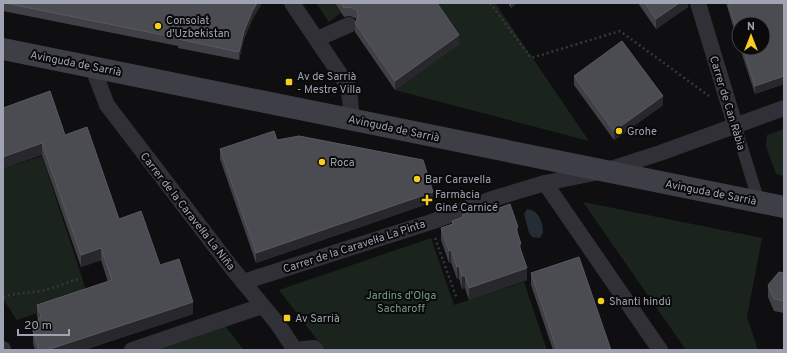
<svg xmlns="http://www.w3.org/2000/svg" width="787" height="353" viewBox="0 0 787 353" font-family="Overpass,sans-serif">
  <style>
    .green { fill: #1b231d }
    .water { fill: #252c34 }
    .lines { fill: none; stroke-linecap: round; stroke-linejoin: round }
    .path { stroke: #36373d; stroke-width: 2.5; stroke-dasharray: 2 3; stroke-linecap: butt }
    .pedestrian { stroke: #303036; stroke-width: 12 }
    .minor { stroke: #303036; stroke-width: 16 }
    .secondary { stroke: #3e3f46; stroke-width: 22 }
    .wall { fill: #404046 }
    .shaded-wall { fill: #28282c }
    .building { fill: #4b4b52; stroke: #585961 }
    .poi-dot { fill: #f7cd20; stroke: #0a0a0b; stroke-width: 1.5 }
    .labels { text-anchor: middle; stroke-width: 4; stroke-linejoin: round; paint-order: stroke }
    .poi-label { font-size: 11px; fill: #a0a3b2; stroke: #0a0a0b; text-anchor: start }
    .street-label { font-size: 11px; fill: #a0a3b2; stroke: #0a0a0b }
    .park-label { font-size: 11px; fill: #759e7e; stroke: #0a0a0b }
  </style>
  <rect width="100%" height="100%" fill="#0f0f11"/>
  <g class="green">
    <path d="M316,3H335L341,13L329,22Z"/>
    <path d="M431,3H495L589,141L395,90L459,44Z"/>
    <path d="M784,129V176L776,174L766,146L767,135Z"/>
    <path d="M42,156L88,296L17,320L3,299V169Z"/>
    <path d="M583,202L762,238L747,317L758,350H686Z"/>
    <path d="M431,238L454,305L524,282L547,350H325L279,290Z"/>
    <path d="M225,326L244,350H154Z"/>
  </g>
  <path class="water" d="M527,209C539,210 543,223 543,233L540,238L532,237L529,233L524,214Z"/>
  <g class="lines">
    <g class="path">
      <path d="M490,3L531,58L620,31L709,96"/>
      <path d="M435,238L457,299"/>
      <path d="M3,297C15,293 28,293 41,291C55,288 68,282 81,278"/>
    </g>
    <path class="pedestrian" d="M735,125L759,202"/>
    <g class="minor">
      <path d="M292,3L348,86L350,99L352,119"/>
      <path d="M698,3L735,125"/>
      <path d="M317,39L349,25"/>
      <path d="M92,66L107,105L231,267L277,323L295,350"/>
      <path d="M545,183L660,350"/>
      <path d="M243,282L431,222L492,199L545,183L604,171L660,153L784,108"/>
      <path d="M3,349V350"/>
      <path d="M132,350L262,306"/>
      <path d="M294,350L314,348L316,350"/>
    </g>
    <path class="secondary" d="M3,49L784,207"/>
  </g>
  <g class="wall">
    <path d="M3,3H262L252,20L244,39L239,60L178,48V46L3,11Z"/>
    <path d="M335,3H437L459,44L395,90L355,32V23L357,20L355,18L350,16L344,17Z"/>
    <path d="M508,3H517L511,8Z"/>
    <path d="M638,3H688V7L656,29Z"/>
    <path d="M726,3H784V84L755,94L740,48H763L739,24V46Z"/>
    <path d="M574,76L663,105L614,140L574,85Z"/>
    <path d="M3,108L65,135L119,219L160,265L193,314L84,350H35L33,343V331L38,319L37,316V305L108,282L101,260L81,267L42,155Z"/>
    <path d="M277,140L433,202L256,263L220,159V149Z"/>
    <path d="M499,208L518,236L527,280L469,300L465,288L462,289L459,278L457,279L451,262L449,263L441,240V228L452,224V221L462,217V215L487,209Z"/>
    <path d="M531,273L611,350H553L531,285Z"/>
    <path d="M784,273V313L774,311L768,297V285Z"/>
  </g>
  <g class="shaded-wall">
    <path d="M257,3H262L252,20L244,39L239,60V52L244,31L252,12Z"/>
    <path d="M511,3H517L511,8Z"/>
    <path d="M679,3H688V7L656,29V19Z"/>
    <path d="M459,35V44L395,90V81Z"/>
    <path d="M784,76V84L755,94V86Z"/>
    <path d="M663,96V105L614,140V131Z"/>
    <path d="M42,143V155L3,169V157Z"/>
    <path d="M433,192V202L256,263V253Z"/>
    <path d="M518,227V239L516,228Z"/>
    <path d="M521,244V256L519,245Z"/>
    <path d="M101,248V260L81,267V255Z"/>
    <path d="M451,250V262L449,263V251Z"/>
    <path d="M459,266V278L457,279V267Z"/>
    <path d="M527,268V280L469,300V288Z"/>
    <path d="M462,276H465V288L462,289Z"/>
    <path d="M193,302V314L84,350H47Z"/>
  </g>
  <g class="building">
    <path d="M5,3H257L252,12L244,31L239,52L178,39V38Z"/>
    <path d="M341,3H437L459,35L395,81L355,23L358,18V12L355,9L350,7L344,8Z"/>
    <path d="M645,3H679L656,19Z"/>
    <path d="M728,3H784V76L755,86L743,48H763V24H739V37Z"/>
    <path d="M622,41L663,96L614,131L574,76Z"/>
    <path d="M50,91L65,135L87,127L119,219L141,211L160,265L179,259L193,302L47,350H39L33,331L34,325L41,316L37,305L112,280L101,248L81,255L42,143L3,157V108Z"/>
    <path d="M274,131L277,140L299,136L423,160L433,192L256,253L220,149Z"/>
    <path d="M510,204L518,227L516,228L521,244L519,245L527,268L469,288L465,276H462L459,266L457,267L451,250L449,251L441,228L453,224L452,221L463,217L462,215L485,207L487,209L498,205L499,208Z"/>
    <path d="M579,257L611,350H557L531,273Z"/>
    <path d="M779,272L784,273V301L774,299L768,285Z"/>
  </g>
  <g class="poi-dot">
    <circle cx="158" cy="26" r="4"/>
    <rect x="285" y="78" width="8" height="8" rx="2"/>
    <circle cx="619" cy="131" r="4"/>
    <circle cx="322" cy="162" r="4"/>
    <circle cx="417" cy="179" r="4"/>
    <path d="M425 194h4v4h4v4h-4v4h-4v-4h-4v-4h4z"/>
    <circle cx="601" cy="301" r="4"/>
    <rect x="283" y="314" width="8" height="8" rx="2"/>
  </g>
  <g class="labels">
    <g class="poi-label">
      <text x="166" y="24">Consolat<tspan x="166" dy="13">d'Uzbekistan</tspan></text>
      <text x="297" y="80">Av de Sarrià<tspan x="297" dy="13">- Mestre Villa</tspan></text>
      <text x="627" y="135">Grohe</text>
      <text x="330" y="166">Roca</text>
      <text x="425" y="183">Bar Caravella</text>
      <text x="435" y="198">Farmàcia<tspan x="435" dy="13">Giné Carnicé</tspan></text>
      <text x="609" y="305">Shanti hindú</text>
      <text x="295" y="322">Av Sarrià</text>
    </g>
    <g class="street-label">
      <text transform="translate(76 63) rotate(11)" y="4">Avinguda de Sarrià</text>
      <text transform="translate(728 103) rotate(73)" y="4">Carrer de Can Ràbia</text>
      <text transform="translate(394 128) rotate(12)" y="4">Avinguda de Sarrià</text>
      <text transform="translate(711 192) rotate(11)" y="4">Avinguda de Sarrià</text>
      <text transform="translate(188 211) rotate(52)" y="4">Carrer de la Caravel·la La Niña</text>
      <text transform="translate(354 246) rotate(-18)" y="4">Carrer de la Caravel·la La Pinta</text>
    </g>
    <g class="park-label">
      <text x="401" y="299">Jardins d'Olga<tspan x="401" dy="13">Sacharoff</tspan></text>
    </g>
  </g>
  <rect width="787" height="353" fill="none" stroke="#a0a3b2" stroke-width="8"/>
  <g transform="translate(751 36)"><circle r="19" fill="#0a0a0b" stroke="#46474e"/>
  <path d="M0-3L7 15L0 10L-7 15Z" fill="#f7cd20"/>
  <text y="-6" font-size="11" font-weight="bold" text-anchor="middle" fill="#a0a3b2">N</text>
  </g>
  <path d="M18 329v6h51v-6" fill="none" stroke="#a0a3b2" stroke-width="2"/>
  <text x="24" y="329" font-size="12" fill="#a0a3b2" stroke="#0a0a0b" stroke-width="3" paint-order="stroke">20 m</text>
</svg>
